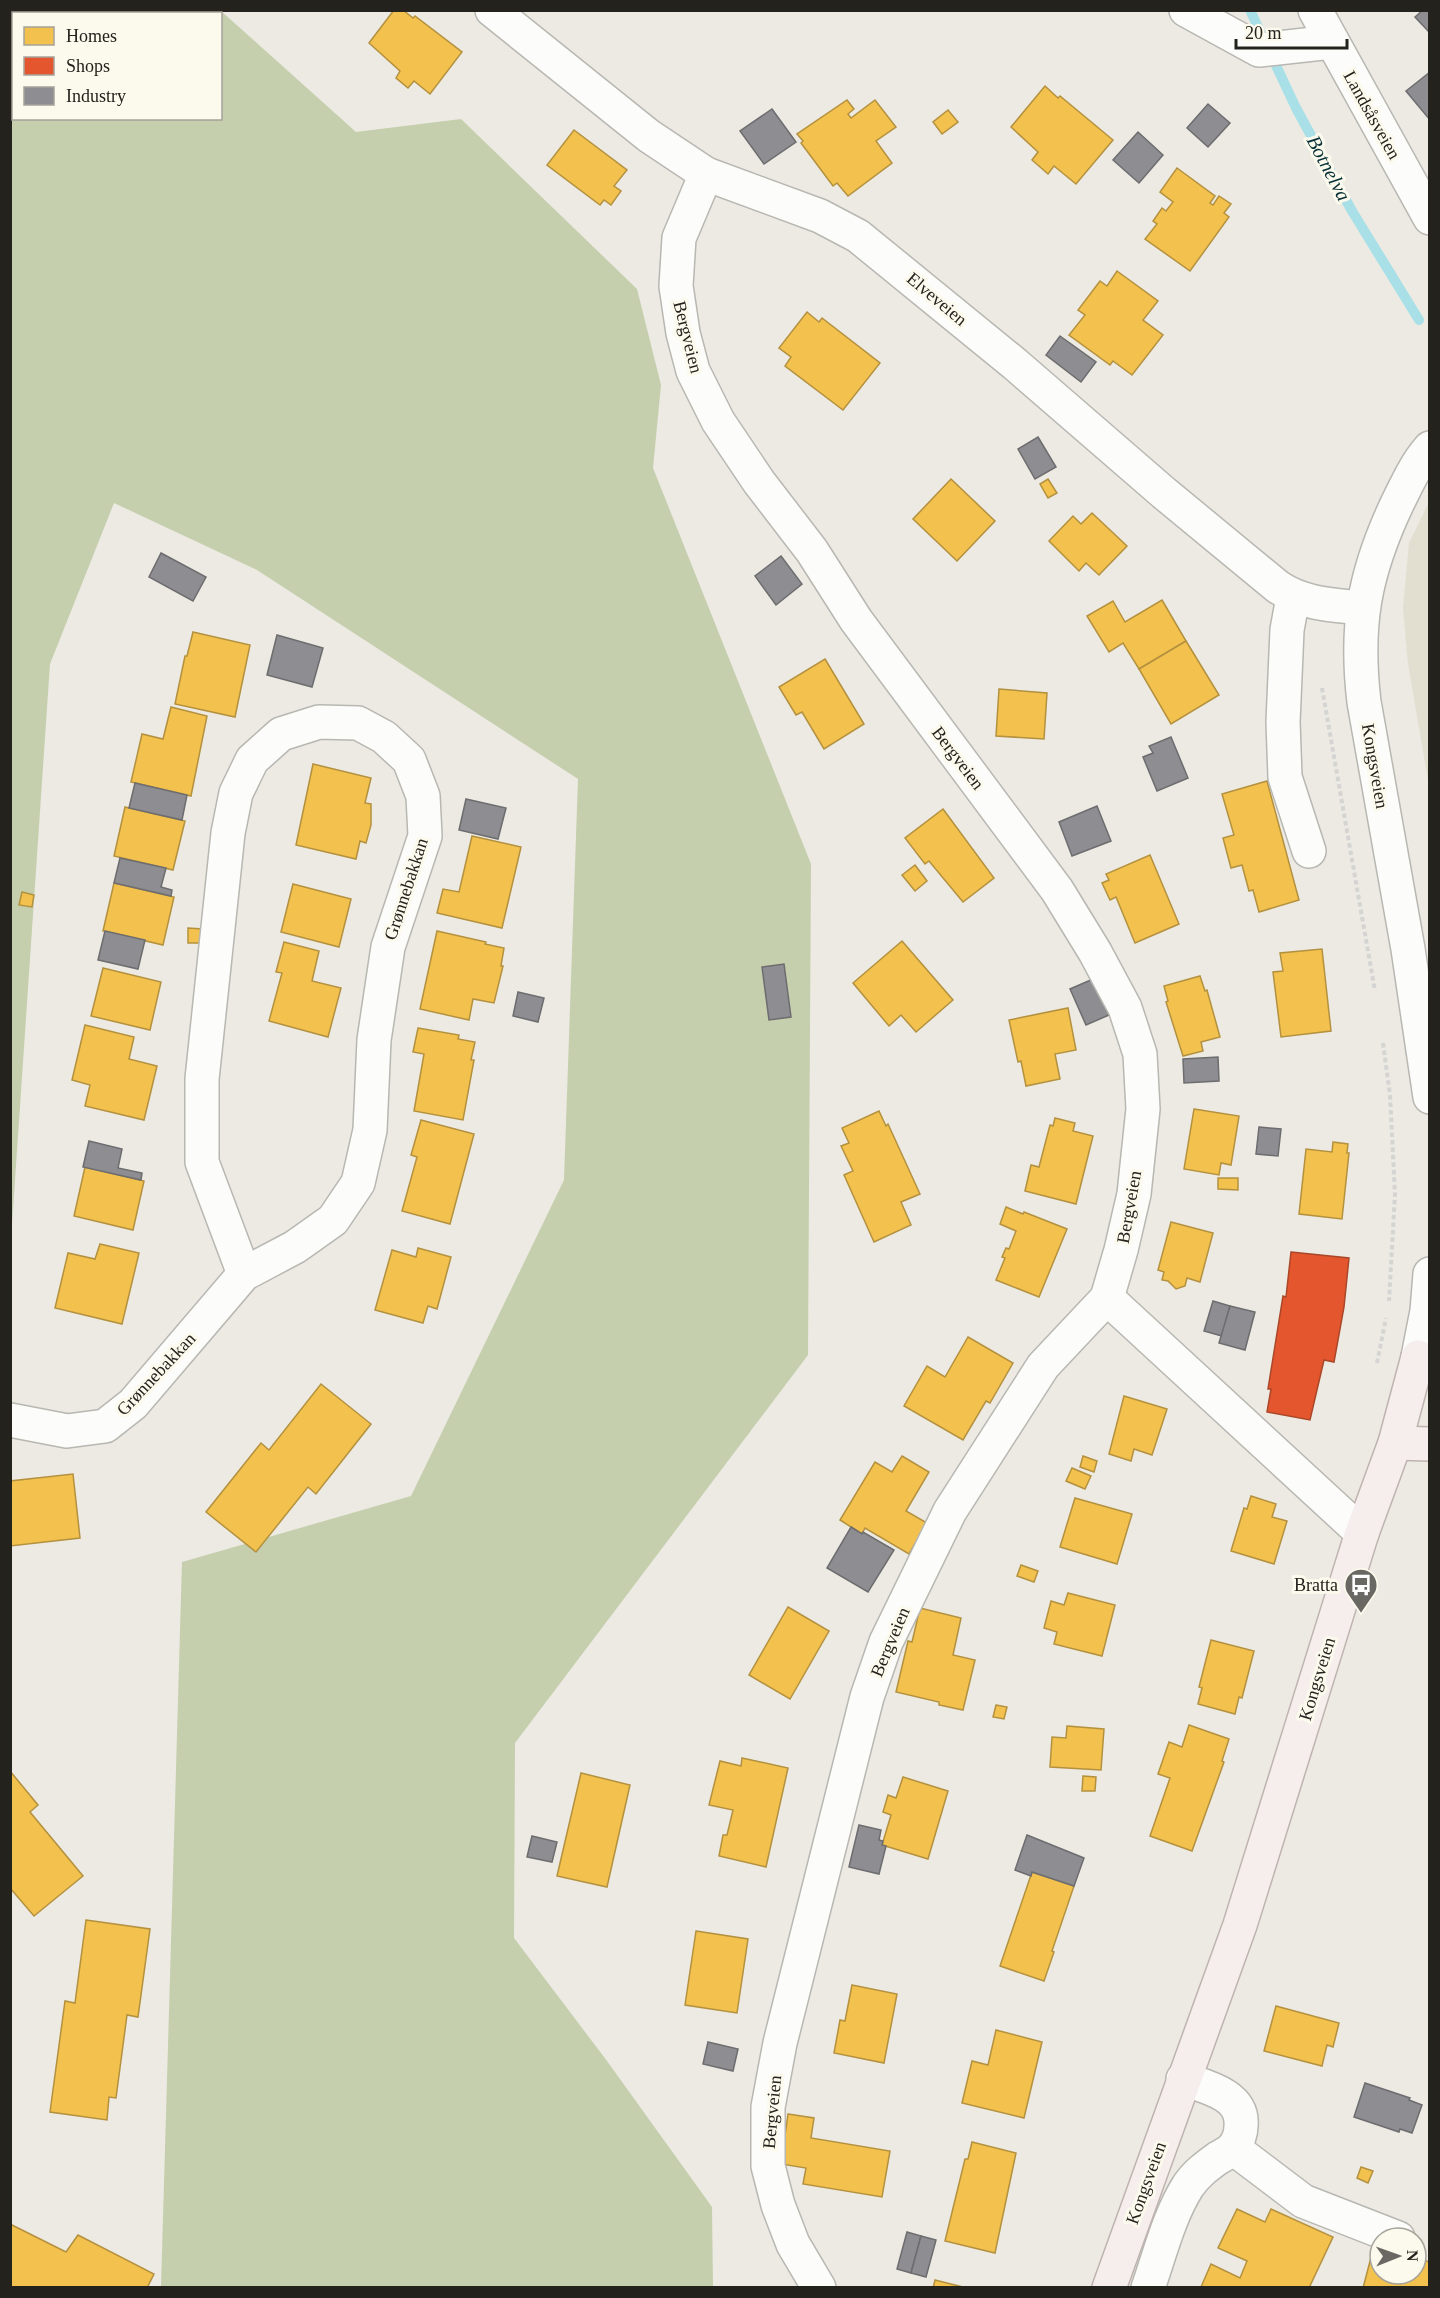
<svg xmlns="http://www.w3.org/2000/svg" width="1440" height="2298" viewBox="0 0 1440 2298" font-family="'Times New Roman',serif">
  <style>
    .built { fill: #e2dfd1 }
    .forest { fill: #c5cfad; fill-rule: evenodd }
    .homes { fill: #f2c14e; stroke: #b4913f; stroke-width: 1.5 }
    .shops { fill: #e4572e; stroke: #aa4729; stroke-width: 1.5 }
    .industry { fill: #8d8d92; stroke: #6d6d6f; stroke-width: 1.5 }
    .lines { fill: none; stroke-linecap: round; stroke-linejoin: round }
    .stream { stroke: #a9e0e8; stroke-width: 10 }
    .minor-casing { stroke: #b8b7b1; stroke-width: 36 }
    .major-casing { stroke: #bfb3af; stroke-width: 36 }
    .path { stroke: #d4d4d2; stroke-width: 4; stroke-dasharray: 4.5 3; stroke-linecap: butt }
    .minor { stroke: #fcfcfb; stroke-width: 33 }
    .major { stroke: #f5eeed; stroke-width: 33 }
    .labels { text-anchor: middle; stroke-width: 6; stroke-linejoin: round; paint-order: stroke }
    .street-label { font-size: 18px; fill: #23221d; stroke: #fcf9ed }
    .poi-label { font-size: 18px; fill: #23221d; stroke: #fcf9ed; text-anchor: end }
    .water-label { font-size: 20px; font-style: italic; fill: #073036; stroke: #fcf9ed }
  </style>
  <rect width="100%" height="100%" fill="#eceae2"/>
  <path class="built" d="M1429,502V786L1408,664L1403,608L1409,543Z"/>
  <path class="forest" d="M11,11H221L356,132L461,119L637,289L661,385L653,468L811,864L808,1355L515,1743L514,1938L607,2061L712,2207L713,2287H161L182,1562L411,1496L564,1180L578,779L257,570L114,503L50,664L11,1239ZM14,14H220V118H14Z"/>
  <g class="homes">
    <path d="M394,10H403L413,18L415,16L462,52L430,94L414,81L408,88L396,78L400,71L369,43Z"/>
    <path d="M1045,86L1058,98L1060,96L1113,140L1076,184L1054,166L1048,174L1032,160L1038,152L1011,127Z"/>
    <path d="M847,100L854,109L848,114L851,118L875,100L896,127L876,141L892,163L848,196L837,183L833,186L801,143L803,141L797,134Z"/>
    <path d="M948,110L958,122L942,134L933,122Z"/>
    <path d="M574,130L627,170L614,186L621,191L611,205L604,200L600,205L547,165Z"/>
    <path d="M1177,168L1215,196L1210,203L1213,205L1219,196L1231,204L1224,213L1229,217L1190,271L1145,239L1157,224L1153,221L1162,208L1166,211L1173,202L1160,192Z"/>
    <path d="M1117,271L1158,301L1143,320L1163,335L1132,375L1113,361L1110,365L1069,335L1085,315L1078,310L1100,281L1107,286Z"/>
    <path d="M807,312L819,322L822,318L880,363L843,410L785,366L791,357L779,348Z"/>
    <path d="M951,479L995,521L957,561L913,519Z"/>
    <path d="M1048,479L1057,493L1048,498L1040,484Z"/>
    <path d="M1092,513L1127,546L1099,575L1086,563L1079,571L1049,541L1073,516L1081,524Z"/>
    <path d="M1162,600L1186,641L1139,669L1123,643L1109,652L1087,616L1113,601L1125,622Z"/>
    <path d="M193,632L250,645L235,717L175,704L185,656H187Z"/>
    <path d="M1186,641L1219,695L1171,724L1139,669Z"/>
    <path d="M825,659L864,724L824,749L802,712L796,715L779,687Z"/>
    <path d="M999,689L1047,693L1044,739L996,736Z"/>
    <path d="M171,707L207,716L191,796L131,782L142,734L163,739Z"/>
    <path d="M313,764L371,778L365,803L371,804V825L366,843L360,841L356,859L296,845Z"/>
    <path d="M1267,781L1299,900L1259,912L1253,890L1249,891L1242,865L1231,868L1223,838L1234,835L1222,794Z"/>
    <path d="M125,807L185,821L173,870L114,856Z"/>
    <path d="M943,809L994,878L963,902L929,861L925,864L905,838Z"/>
    <path d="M472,836L521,847L502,928L437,913L443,889L459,892Z"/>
    <path d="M1150,855L1179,924L1135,943L1116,897L1110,900L1102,883L1109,880L1106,874Z"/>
    <path d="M915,865L927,881L915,891L902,875Z"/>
    <path d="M114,883L174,897L163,945L103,931Z"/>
    <path d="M293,884L351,899L339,947L281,932Z"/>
    <path d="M22,892L34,895L32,907L19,905Z"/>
    <path d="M188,928L202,929L201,943H188Z"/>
    <path d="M437,931L486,942L485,944L504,948L501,966H503L494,1003L473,999L469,1020L420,1009Z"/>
    <path d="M902,941L953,1000L916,1032L901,1015L889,1026L853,983Z"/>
    <path d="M284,942L319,951L312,981L341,988L328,1037L269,1021L282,973L276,972Z"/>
    <path d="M1322,949L1331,1031L1281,1037L1273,972L1283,971L1280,953Z"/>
    <path d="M103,968L161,982L150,1030L91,1016Z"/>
    <path d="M1200,976L1205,991L1207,990L1220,1037L1201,1042L1203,1051L1183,1056L1166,1002L1168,1001L1164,986Z"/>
    <path d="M1068,1008L1076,1050L1055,1054L1060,1079L1026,1086L1021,1061L1018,1062L1009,1020Z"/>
    <path d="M85,1025L134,1037L129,1059L157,1066L144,1120L85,1106L90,1085L72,1080Z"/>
    <path d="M418,1028L459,1035L458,1039L475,1042L471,1060H474L463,1120L414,1111L424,1054L413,1052Z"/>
    <path d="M1194,1109L1239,1116L1231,1165L1221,1163L1219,1175L1184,1169Z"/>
    <path d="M879,1111L886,1126L888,1124L920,1194L901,1202L911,1225L874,1242L844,1175L853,1171L841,1146L849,1143L842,1128Z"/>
    <path d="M1055,1118L1075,1123L1073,1131L1093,1136L1076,1204L1025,1191L1031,1165L1039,1167L1050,1125L1053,1126Z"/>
    <path d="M421,1120L474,1134L450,1224L402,1211L417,1157L411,1155Z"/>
    <path d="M1333,1142L1348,1144L1347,1153H1349L1342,1219L1299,1214L1306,1149L1332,1152Z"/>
    <path d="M85,1167L144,1181L133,1230L74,1216Z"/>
    <path d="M1218,1178H1238V1190L1218,1189Z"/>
    <path d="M1006,1207L1023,1214L1024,1212L1067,1229L1039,1297L996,1280L1005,1258L1002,1257L1006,1248L1009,1249L1016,1231L1000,1224Z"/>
    <path d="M1171,1222L1213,1233L1200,1282L1187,1278L1185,1286L1176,1289L1168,1281L1162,1280L1164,1272L1158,1270Z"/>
    <path d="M100,1244L139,1253L122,1324L55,1308L68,1253L95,1259Z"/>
    <path d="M418,1248L451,1257L437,1309L428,1306L423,1323L375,1310L392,1250L416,1257Z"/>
    <path d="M968,1337L1013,1363L990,1403L986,1401L963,1440L904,1406L927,1366L945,1377Z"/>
    <path d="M321,1384L371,1424L316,1494L308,1487L256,1552L206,1512L261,1443L269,1450Z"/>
    <path d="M1124,1396L1167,1409L1152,1455L1134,1449L1131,1461L1109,1454Z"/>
    <path d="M902,1456L929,1472L906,1511L927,1523L909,1554L865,1528L862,1534L840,1520L875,1462L892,1472Z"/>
    <path d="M1083,1456L1097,1461L1094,1472L1080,1467Z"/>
    <path d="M1072,1468L1091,1476L1085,1489L1066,1481Z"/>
    <path d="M73,1474L80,1538L10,1546V1481Z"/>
    <path d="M1251,1496L1276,1504L1272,1517L1287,1521L1274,1564L1231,1551L1244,1508L1247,1509Z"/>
    <path d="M1075,1498L1132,1514L1117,1564L1060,1547Z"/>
    <path d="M1021,1565L1038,1571L1034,1582L1017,1576Z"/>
    <path d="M1068,1593L1115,1605L1102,1656L1054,1644L1057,1632L1044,1628L1051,1601L1064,1605Z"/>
    <path d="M788,1607L829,1631L790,1699L749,1675Z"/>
    <path d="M920,1608L961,1618L953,1655L975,1660L963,1710L939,1705V1702L896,1692L908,1641L912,1642Z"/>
    <path d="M1211,1640L1254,1651L1242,1698L1239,1697L1235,1714L1198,1704L1202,1688L1199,1687Z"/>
    <path d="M996,1705L1007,1707L1004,1719L993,1717Z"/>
    <path d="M1189,1725L1229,1739L1222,1761L1224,1762L1192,1851L1150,1836L1170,1778L1158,1774L1169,1742L1182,1747Z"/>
    <path d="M1067,1726L1104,1729L1101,1770L1050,1767L1052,1737L1066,1738Z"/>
    <path d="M742,1758L788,1768L766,1867L719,1856L723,1835H727L733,1810L709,1805L720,1761L741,1766Z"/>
    <path d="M10,1771L38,1805L30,1812L83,1876L34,1916L10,1888Z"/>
    <path d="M581,1773L630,1785L607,1887L557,1876Z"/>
    <path d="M1083,1776L1096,1777L1095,1791H1082Z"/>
    <path d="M903,1777L948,1791L928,1859L882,1845L891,1815L883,1812L888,1795L896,1798Z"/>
    <path d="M1032,1872L1074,1886L1052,1951L1054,1952L1044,1981L1000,1966Z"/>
    <path d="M86,1920L150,1929L138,2017L127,2015L116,2098L109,2097L107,2120L50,2112L65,2001L75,2003Z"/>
    <path d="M696,1931L748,1939L737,2013L685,2005Z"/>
    <path d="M852,1985L897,1994L884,2063L834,2053L840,2020L845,2021Z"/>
    <path d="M1276,2006L1339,2023L1333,2047L1327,2045L1322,2066L1264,2051Z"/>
    <path d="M996,2030L1042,2042L1024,2118L962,2103L972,2061L988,2065Z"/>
    <path d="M788,2114L814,2118L811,2138L890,2151L882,2197L803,2184L806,2168L781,2164Z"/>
    <path d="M972,2142L1016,2153L995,2253L945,2241L965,2159H968Z"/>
    <path d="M1361,2167L1373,2171L1368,2183L1357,2178Z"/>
    <path d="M1237,2209L1265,2222L1271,2209L1333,2237L1309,2288L1201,2287L1211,2264L1240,2278L1247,2261L1218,2248Z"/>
    <path d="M10,2224L66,2252L78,2235L154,2274L147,2288H10Z"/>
    <path d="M1374,2246L1380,2248V2274H1416V2258L1430,2262V2288H1363Z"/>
    <path d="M935,2280L967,2288H933Z"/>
  </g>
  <path class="shops" d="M1291,1252L1349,1258L1344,1307L1334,1362L1324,1360L1310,1420L1267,1412L1271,1389H1268L1283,1296L1286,1297Z"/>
  <g class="industry">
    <path d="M1423,10H1430L1429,32L1415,17Z"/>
    <path d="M1430,72V120L1406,91Z"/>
    <path d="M1208,104L1230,123L1208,147L1187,128Z"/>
    <path d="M772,109L796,142L764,164L740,131Z"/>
    <path d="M1138,132L1163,155L1139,183L1113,160Z"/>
    <path d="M1060,336L1096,362L1081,382L1046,355Z"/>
    <path d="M1038,437L1056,467L1035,479L1018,449Z"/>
    <path d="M161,553L206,577L193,601L149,577Z"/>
    <path d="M781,556L802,584L776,605L755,576Z"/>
    <path d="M277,635L323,648L312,687L267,675Z"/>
    <path d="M1171,737L1188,778L1157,791L1143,757L1153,753L1149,746Z"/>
    <path d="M135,783L187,795L182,820L129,808Z"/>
    <path d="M466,799L506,808L498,839L459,830Z"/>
    <path d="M1097,806L1111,841L1072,856L1059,822Z"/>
    <path d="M120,858L166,868L161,887L172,890L171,896L114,883Z"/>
    <path d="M105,931L145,940L138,969L98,960Z"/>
    <path d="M784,964L791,1017L769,1020L762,967Z"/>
    <path d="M1093,979L1109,1015L1086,1025L1070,989Z"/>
    <path d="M518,992L544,998L538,1022L513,1016Z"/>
    <path d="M1218,1057L1219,1081L1184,1083L1183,1059Z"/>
    <path d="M1259,1127L1281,1129L1278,1156L1256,1154Z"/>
    <path d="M89,1141L122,1149L118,1168L142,1173L141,1180L83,1167Z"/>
    <path d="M1213,1301L1230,1306L1222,1336L1204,1331Z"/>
    <path d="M1230,1306L1255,1312L1245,1350L1219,1343Z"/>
    <path d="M851,1527L862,1534L863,1532L894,1550L868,1592L827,1568Z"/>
    <path d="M859,1825L881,1830L879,1840L883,1841L882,1845L886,1846L879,1874L849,1867Z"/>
    <path d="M1027,1835L1084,1858L1074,1886L1032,1872L1031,1876L1015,1870Z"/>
    <path d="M532,1836L557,1842L552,1862L527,1857Z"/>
    <path d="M708,2042L738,2049L733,2071L703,2064Z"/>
    <path d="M1365,2083L1410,2098L1409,2100L1422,2105L1412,2133L1400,2129L1399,2132L1354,2117Z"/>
    <path d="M907,2232L921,2236L911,2273L897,2269Z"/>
    <path d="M921,2236L936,2240L926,2277L911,2273Z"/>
  </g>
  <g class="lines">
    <path class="stream" d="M1250,10L1296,108L1352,211L1419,320"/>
    <g class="minor-casing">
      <g id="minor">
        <path d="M492,10L649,136L706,174L820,216L858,236L1015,364L1164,493L1278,587C1303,604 1332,605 1362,608"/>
        <path d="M1186,10L1259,50L1332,42"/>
        <path d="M1315,10L1430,218"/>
        <path d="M706,174L679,238L676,286L683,333L693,371L718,421L759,482L812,551L856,620L1057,890L1095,952L1125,1008L1140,1054L1143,1109L1134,1194L1121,1250L1107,1298L1043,1366L950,1511L886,1642L867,1697L780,2043L768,2107V2166L778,2205L793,2244L819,2288"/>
        <path d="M1430,448C1415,465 1407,484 1397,504C1364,574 1355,626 1364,702L1408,949L1430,1097"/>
        <path d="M1293,597L1287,630L1283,722L1285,777L1309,851"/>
        <path d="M1107,1298L1362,1533"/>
        <path d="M1418,1357L1427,1311L1430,1274"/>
        <path d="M10,1420L67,1431L105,1426L133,1404L244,1274L295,1247L333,1220L358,1183L370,1130L374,1040L388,947L425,836L423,796L409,760L384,737L358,723L319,722L281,734L252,760L236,793L228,833L202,1079V1162L244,1274"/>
        <path d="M1233,2148L1303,2201L1398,2238"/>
        <path d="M1148,2288C1160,2254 1169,2216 1188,2186C1196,2174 1207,2166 1218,2158C1223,2155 1230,2152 1233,2148C1238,2142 1241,2133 1241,2126C1244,2095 1207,2087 1183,2079"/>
      </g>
    </g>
    <g class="major-casing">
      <g id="major">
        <path d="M1395,1443L1430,1444"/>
        <path d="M1109,2288L1240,1925L1362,1533L1395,1443L1418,1357L1430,1367"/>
      </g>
    </g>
    <g class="path">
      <path d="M1322,688L1375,991"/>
      <path d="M1383,1043L1390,1095L1395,1194L1389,1301"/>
      <path d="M1377,1363L1386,1318"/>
    </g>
    <use href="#minor" class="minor"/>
    <use href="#major" class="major"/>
  </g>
  <defs>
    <g id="bus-pin" transform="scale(1.725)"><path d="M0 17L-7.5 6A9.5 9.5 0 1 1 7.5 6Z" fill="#696862" stroke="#fcf9ed"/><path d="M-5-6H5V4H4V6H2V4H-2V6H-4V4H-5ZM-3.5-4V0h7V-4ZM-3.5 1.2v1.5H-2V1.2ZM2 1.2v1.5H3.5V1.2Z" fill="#fff"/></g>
  </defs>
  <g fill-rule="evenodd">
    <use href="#bus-pin" x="1361" y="1585"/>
  </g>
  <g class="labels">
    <g class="street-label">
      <text transform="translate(1372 115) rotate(61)" y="6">Landsåsveien</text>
      <text transform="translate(937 299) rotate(40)" y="6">Elveveien</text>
      <text transform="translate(688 337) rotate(76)" y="6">Bergveien</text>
      <text transform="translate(958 758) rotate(53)" y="6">Bergveien</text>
      <text transform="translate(1375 766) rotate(80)" y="6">Kongsveien</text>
      <text transform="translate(406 889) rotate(-72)" y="6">Grønnebakkan</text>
      <text transform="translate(1129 1207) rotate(-80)" y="6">Bergveien</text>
      <text transform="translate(156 1374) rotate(-47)" y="6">Grønnebakkan</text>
      <text transform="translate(890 1642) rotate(-67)" y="6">Bergveien</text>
      <text transform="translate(1317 1679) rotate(-73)" y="6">Kongsveien</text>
      <text transform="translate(772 2112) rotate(-85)" y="6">Bergveien</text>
      <text transform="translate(1146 2183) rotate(-70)" y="6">Kongsveien</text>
    </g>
    <g class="poi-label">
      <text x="1338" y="1591">Bratta</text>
    </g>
    <g class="water-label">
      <text transform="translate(1329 168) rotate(62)" y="7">Botnelva</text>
    </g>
  </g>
  <rect width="1440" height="2298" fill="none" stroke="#23221d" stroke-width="24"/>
  <rect x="12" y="12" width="210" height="108" fill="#fcf9ed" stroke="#a5a39a" stroke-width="1.5"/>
  <rect x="24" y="27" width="30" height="18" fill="#f2c14e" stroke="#a5a39a" stroke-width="1.5"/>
  <text x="66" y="42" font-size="18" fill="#23221d">Homes</text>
  <rect x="24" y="57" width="30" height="18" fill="#e4572e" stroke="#a5a39a" stroke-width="1.5"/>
  <text x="66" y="72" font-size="18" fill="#23221d">Shops</text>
  <rect x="24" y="87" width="30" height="18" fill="#8d8d92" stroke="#a5a39a" stroke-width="1.5"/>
  <text x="66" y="102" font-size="18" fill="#23221d">Industry</text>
  <g transform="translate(1398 2256) rotate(89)"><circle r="28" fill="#fcf9ed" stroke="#a5a39a" stroke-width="1.5"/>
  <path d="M0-4.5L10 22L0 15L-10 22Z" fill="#696862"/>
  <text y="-9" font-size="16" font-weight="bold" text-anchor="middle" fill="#23221d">N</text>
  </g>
  <path d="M1236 39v9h111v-9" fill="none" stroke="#23221d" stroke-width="3"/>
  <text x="1245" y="39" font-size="18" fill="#23221d" stroke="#fcf9ed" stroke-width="4.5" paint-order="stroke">20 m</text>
</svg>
